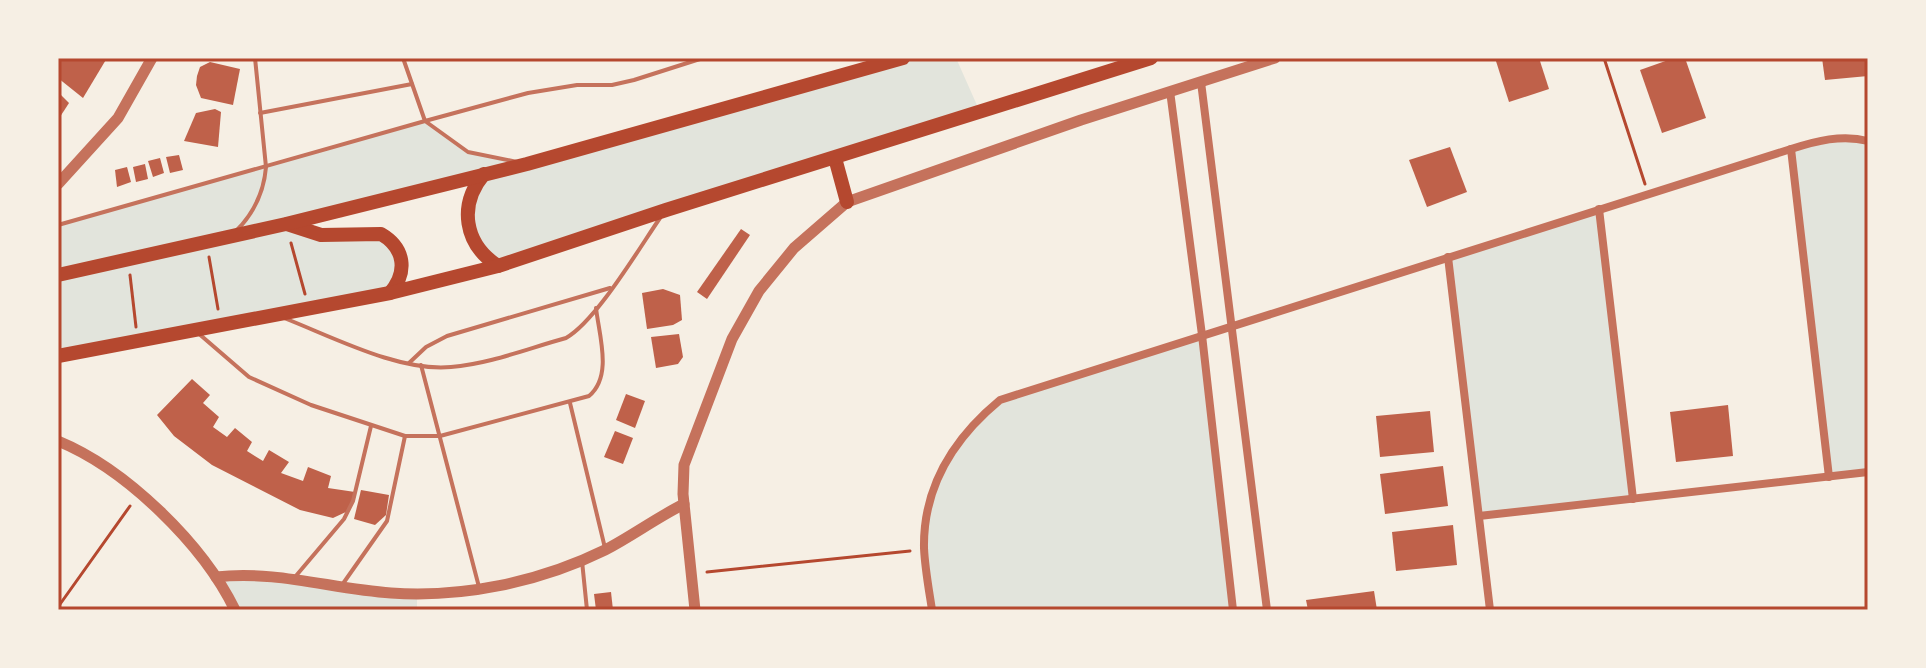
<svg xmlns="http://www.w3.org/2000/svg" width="1926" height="668" viewBox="0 0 1926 668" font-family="Rubik,sans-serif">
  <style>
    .green { fill: #e2e4dc }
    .building { fill: #bf614a }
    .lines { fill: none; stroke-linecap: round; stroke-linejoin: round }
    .path { stroke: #b5482f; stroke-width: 3 }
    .service { stroke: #c5725c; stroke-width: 4 }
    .minor { stroke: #c5725c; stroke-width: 8 }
    .tertiary { stroke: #c5725c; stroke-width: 11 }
    .primary { stroke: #b5482f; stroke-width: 14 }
    .neatline { fill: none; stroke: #b5482f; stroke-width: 3 }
  </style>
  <rect width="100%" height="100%" fill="#f6efe4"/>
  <g class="green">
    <path d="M903,58H956L980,112L498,266L473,241L477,183L286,224L370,234L395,245L396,286L58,357V225L425,121L468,152L524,163Z"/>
    <path d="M1852,137L1868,142V472L1829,477L1791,149Z"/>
    <path d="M1599,209L1633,499L1479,516L1448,257Z"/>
    <path d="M1202,335L1233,610H932L926,520L943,465L1000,400Z"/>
    <path d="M216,577L417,594V610H235Z"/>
  </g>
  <g class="building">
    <path d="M58,58H107L83,98L58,78Z"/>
    <path d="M1495,58H1539L1549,89L1509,102Z"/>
    <path d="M1674,58H1685L1706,118L1662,133L1640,70Z"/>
    <path d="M1822,58H1868V76L1825,80Z"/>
    <path d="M210,62L240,69L233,105L201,98L196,85L197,76L200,67Z"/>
    <path d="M58,92L69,103L58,120Z"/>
    <path d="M215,109L221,112L218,147L184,141L196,113Z"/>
    <path d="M1450,147L1467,192L1427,207L1409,160Z"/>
    <path d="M179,155L183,170L170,173L166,157Z"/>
    <path d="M160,158L164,173L153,177L148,161Z"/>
    <path d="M145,164L148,179L136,182L133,167Z"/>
    <path d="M127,167L131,182L117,187L115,170Z"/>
    <path d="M741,229L750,235L707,299L697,292Z"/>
    <path d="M663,289L680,295L682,320L673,325L647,329L642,293Z"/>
    <path d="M679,334L683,357L678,364L656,368L651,337Z"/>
    <path d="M192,379L210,395L203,403L219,417L213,427L227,437L235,428L252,442L247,451L263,461L269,450L289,462L281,473L303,481L308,467L331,476L328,488L355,492L348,511L333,518L300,510L212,465L174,436L157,415Z"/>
    <path d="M626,394L645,401L635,428L616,420Z"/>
    <path d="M1728,405L1733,456L1676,462L1670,412Z"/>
    <path d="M1430,411L1434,452L1380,457L1376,416Z"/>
    <path d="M615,431L633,438L623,464L604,457Z"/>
    <path d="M1443,466L1448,506L1385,514L1380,474Z"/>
    <path d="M361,490L389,495L386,515L375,525L354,519Z"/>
    <path d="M1453,525L1457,565L1396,571L1392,532Z"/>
    <path d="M1374,591L1377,610H1308L1306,600Z"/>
    <path d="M611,592L613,610H596L594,594Z"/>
  </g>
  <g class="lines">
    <g class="path">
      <path d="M1604,58L1645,184"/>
      <path d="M291,243L305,294"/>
      <path d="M209,257L218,309"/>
      <path d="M130,275L136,327"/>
      <path d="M707,572L910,551"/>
      <path d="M58,607L130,506"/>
    </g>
    <g class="service">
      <path d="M403,58L425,121L528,93L577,85H612L634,80L703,58"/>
      <path d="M260,113L412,84"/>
      <path d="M58,225L425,121L468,152L517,162"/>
      <path d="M236,231C254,213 264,192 266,167L255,58"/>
      <path d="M284,318C333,337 399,372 451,367C490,364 529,348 566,338C596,321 638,250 660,218"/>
      <path d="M198,333L249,377L311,405L405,436H440L589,396C613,376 599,335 596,308"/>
      <path d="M409,363L426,347L447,336L610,288"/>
      <path d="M421,365L479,587"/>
      <path d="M570,403L605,548"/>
      <path d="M582,561L587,610"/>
      <path d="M295,577L344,519L353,501L371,426"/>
      <path d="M342,585L387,521L405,436"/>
    </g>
    <g class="minor">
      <path d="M1201,82L1267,610"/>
      <path d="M1170,91L1202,335L1233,610"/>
      <path d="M1791,149L1829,477"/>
      <path d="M1599,209L1633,499"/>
      <path d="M1448,257L1490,610"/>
      <path d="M1479,516L1868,472"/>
      <path d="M932,610C929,590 925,569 924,548C923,487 954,438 1000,400L1791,149C1816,141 1842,134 1868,141"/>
    </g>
    <g class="tertiary">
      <path d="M58,184L118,118L152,58"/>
      <path d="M58,441C126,469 203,544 235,610"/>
      <path d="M216,577C276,570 332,589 391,593C463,598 540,582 605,550C632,536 656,518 684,504"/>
      <path d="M695,610L683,494L684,465L732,339L759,291L794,248L847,202L1081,120L1275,58"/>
    </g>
    <g class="primary">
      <path d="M835,158L847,202"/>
      <path d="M484,174C458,205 464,244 498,266"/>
      <path d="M287,224L321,235L381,234C405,248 408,272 390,293"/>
      <path d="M58,275L286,224L527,164L903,58"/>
      <path d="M58,356L390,293L498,266L666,210L1151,58"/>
    </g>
  </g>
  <rect width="1926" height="668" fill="none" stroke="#f6efe4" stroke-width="120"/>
  <rect x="60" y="60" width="1806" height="548" class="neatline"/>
</svg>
